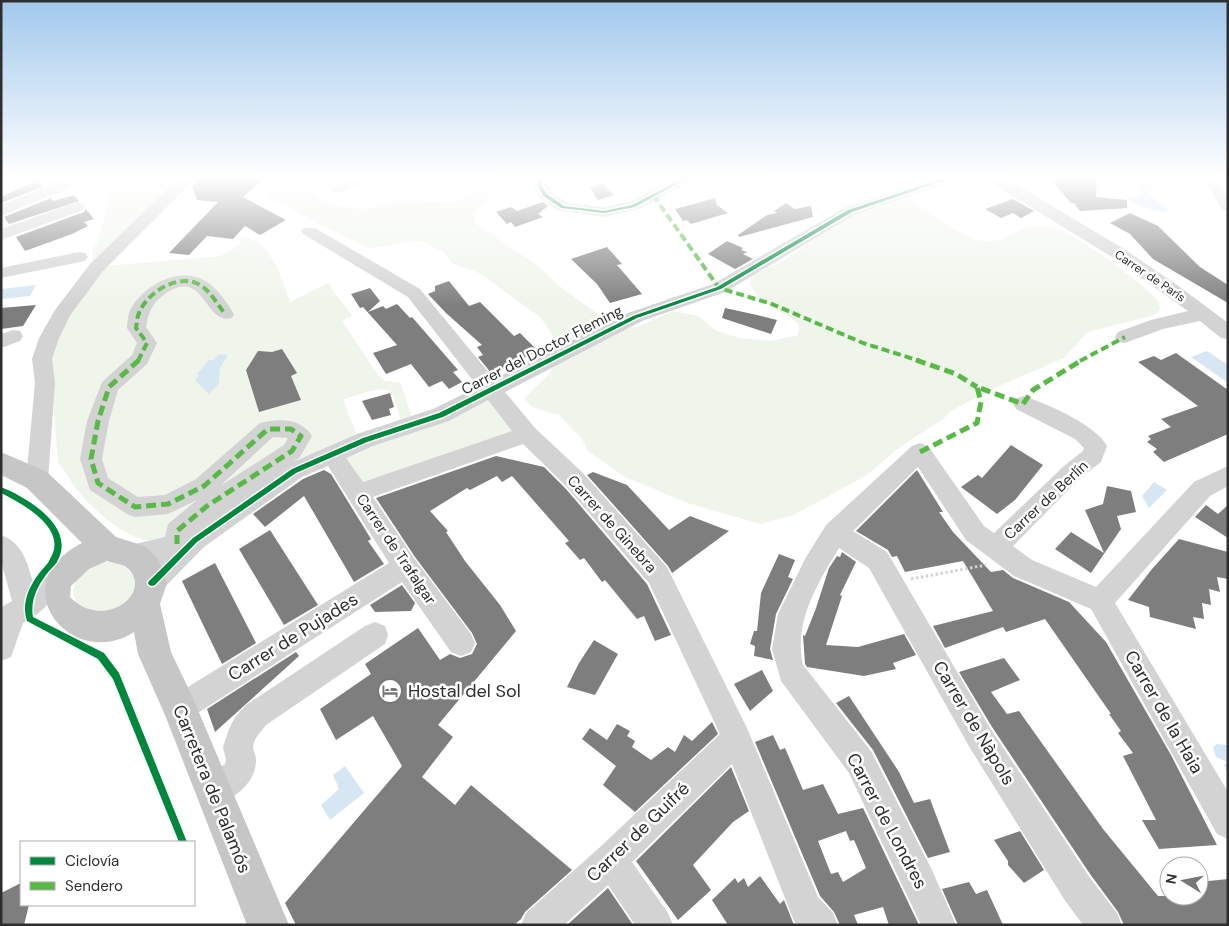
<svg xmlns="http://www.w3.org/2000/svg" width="1229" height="926" viewBox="0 0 1229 926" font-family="'DM Sans',sans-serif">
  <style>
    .green { fill: #f0f5eb }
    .water { fill: #d6e7f3 }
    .building { fill: #7e7e7e; fill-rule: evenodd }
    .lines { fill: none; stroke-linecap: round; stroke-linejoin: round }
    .path { stroke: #d3d3d3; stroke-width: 3; stroke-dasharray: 2.5 2.5; stroke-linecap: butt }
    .minor { fill: #d3d3d3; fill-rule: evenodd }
    .major { fill: #c6c6c6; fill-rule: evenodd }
    .quiet-far1 { stroke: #58b947; stroke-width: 4; stroke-dasharray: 8 4; stroke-linecap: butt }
    .quiet { stroke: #58b947; stroke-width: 5; stroke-dasharray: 10 5; stroke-linecap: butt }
    .cycleway-casing { stroke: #fff; stroke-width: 3 }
    .cycleway { fill: #00873e; fill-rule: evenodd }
    .labels { text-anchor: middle; stroke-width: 5; stroke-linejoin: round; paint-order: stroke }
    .far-street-label { font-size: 12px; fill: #2e2e2e; stroke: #fff }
    .street-label { font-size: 15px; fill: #2e2e2e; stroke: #fff }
    .near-street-label { font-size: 18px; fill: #2e2e2e; stroke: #fff }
    .near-poi-label { font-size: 18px; fill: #2e2e2e; stroke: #fff; text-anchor: start }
  </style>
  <rect width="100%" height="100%" fill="#fff"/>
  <g class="green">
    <path d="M106,176H183L93,263L92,251L98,241L111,192L106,185H98Z"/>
    <path d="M285,176H316L309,185L318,197L332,205L364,209L398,201L455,202L482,189L491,192C488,204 474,207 474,221L479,226L537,265L558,285L610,323L623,328L637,327L672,311L698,316L715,330L740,338L771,341L798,335L799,325C781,307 763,311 750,284L752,276L760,270L780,263L845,218L905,194C928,210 952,233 979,240C1005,247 1017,224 1040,226C1047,226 1055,228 1062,231C1078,237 1153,289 1159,303C1159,303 1160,309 1160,310L1155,315L1088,332L1064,358L997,387L951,411L943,419L900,447L867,475L794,515L761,524L690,504L625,477L588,451L582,439L559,415L532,407L524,399L550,373L555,352L552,334L541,318L484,276L475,271L453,264L444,252L420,241H409L374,248L364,246L271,200L268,194Z"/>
    <path d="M241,237C246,239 255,240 259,243C276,258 283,282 290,302L328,283L352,316L342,321L378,375L385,381L400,382L412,417L400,419C398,411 396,400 392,393C385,383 352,397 343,400L357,436L161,540C156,540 151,541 146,540C124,537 91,508 78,491C70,482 66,471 58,463L49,348L105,266L220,256L239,245Z"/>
    <path d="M491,391L527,434L358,493L332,454Z"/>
    <path d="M102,562C115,561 136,568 136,585C136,590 133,597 131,601L106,616L78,605C64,583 83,570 102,562Z"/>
  </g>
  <g class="water">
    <path d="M1130,177L1139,178L1155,186V189H1146L1149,195L1167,208V212C1159,213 1132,204 1127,199L1143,195L1139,187L1130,183L1129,178Z"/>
    <path d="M36,285L30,296L1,299V289Z"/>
    <path d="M1207,351L1228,365V383L1191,357Z"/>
    <path d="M219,354L228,355L220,368L219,383L209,394L195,380L199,375L197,374L209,360H214Z"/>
    <path d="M1154,482L1167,490L1149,508L1142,496Z"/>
    <path d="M1217,744L1228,745V775L1224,765L1227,762L1216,757L1213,747Z"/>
    <path d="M345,766L364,793L330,820L321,805L339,789L333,775Z"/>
  </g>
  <g class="building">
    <path d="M203,176H266L243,197L286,220L260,235L245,226L233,239L207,236L189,255L169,253L218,202L197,200L192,186Z"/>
    <path d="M1048,176H1097L1096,197L1127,200V208L1080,211L1074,203H1071Z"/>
    <path d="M34,182L44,186L1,203V197Z"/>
    <path d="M602,183L614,195L598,200L590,188Z"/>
    <path d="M74,195L79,201L9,224L4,217L51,198L53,201Z"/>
    <path d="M715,198L717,205L728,213L691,224L687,220L683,221L675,209Z"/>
    <path d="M1013,199L1034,211L1021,218L1013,213L1001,218L985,209Z"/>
    <path d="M543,202L548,206L538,214L543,217L515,227L511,222L507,224L496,212L511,207L517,211Z"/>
    <path d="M786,203L795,209L811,206L813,217L739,237L738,235L767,215L777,213L774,211Z"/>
    <path d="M86,209L94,219L84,222L88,226L72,234L25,251L16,237L84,212Z"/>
    <path d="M1130,213L1158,226L1200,267L1228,285V303L1153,259L1130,234L1110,223Z"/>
    <path d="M727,241L743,248L741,250L747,252L743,254L753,259L735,269L708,254Z"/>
    <path d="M607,247L622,264L617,265L642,294L610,303L597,284L571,259Z"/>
    <path d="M449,281L469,306L480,302L514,336L520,333L538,351L492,374L478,357L483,355L477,347L482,345L446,313L428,294L435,291V286Z"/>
    <path d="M370,288L380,301L368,312L383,306L386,309L397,304L410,318L412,317L458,370L453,372L462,382L449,389L442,381L429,387L411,364L386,374L373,353L397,345L363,307L360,308L351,294Z"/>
    <path d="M36,305L23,326L1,329V308Z"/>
    <path d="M725,308L757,315L777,320L771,334L722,318Z"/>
    <path d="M282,349L297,373L291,376L301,400L259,412L246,370L258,351L272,352Z"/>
    <path d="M1176,353L1228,390V434L1164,462L1153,452L1157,449L1147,442L1151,439L1148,436L1171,427L1161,419L1198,406L1138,362L1154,356L1161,360Z"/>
    <path d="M390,393L394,407L389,409L391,415L372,420L362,401Z"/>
    <path d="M1011,445L1043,465L1015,500L997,514L961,487L978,475L982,478Z"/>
    <path d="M496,456L544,467L566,489L647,584L671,635L655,641L644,616L637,619L605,580L602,582L584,558L580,560L565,543L569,541L512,476L502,482L497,476L470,490L467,488L430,511L448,531L446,532L465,561L500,605L516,631L438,725L453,737L422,777L455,805L471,785L572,870L525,912L521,919L514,925H296L285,903L402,766L373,716L336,740L320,709L371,674L365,664L418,628L440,660L450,654L460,658L472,654L477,644L472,633L415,557L376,498Z"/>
    <path d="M324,470L331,474L371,539L368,541L384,564L354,582L304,496L265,527L253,514L303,479Z"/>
    <path d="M917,470L943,512H939L953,532L991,572L1003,570L1013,578L1069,602L1106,642L1171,755L1217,845L1159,849L1142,820H1156L1123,756L1133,753L1118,733L1121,731L1109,714H1111L1045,619L1006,632L1003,627L945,648L933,626L993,611L963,561L905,572L897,556L892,557L888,550L856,531Z"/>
    <path d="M593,472L627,485L669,530L690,516L729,531L672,573L668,566L587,475Z"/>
    <path d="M1107,486L1131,491L1136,512L1117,516L1121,529L1091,573L1055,549L1071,532L1104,553L1085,510L1103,504Z"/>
    <path d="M1206,505L1218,514L1228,505V538L1195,517Z"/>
    <path d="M270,530L318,605L284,625L239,549Z"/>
    <path d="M1179,539L1228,552V579L1217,577L1220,592L1209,589L1211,605L1202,603L1204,619L1193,617L1196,629L1150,617L1149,607L1128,600L1152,569Z"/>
    <path d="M842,552L856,562L840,595L842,596L826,645L858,647L904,634L916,655L893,663L896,669L864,676L807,667L805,664L803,635L805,636L816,608L829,568L837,556L840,557Z"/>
    <path d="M779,554L795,560L788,577L793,579L776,614L770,649L773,660L754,656L755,646L750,644L754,631H757L761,593Z"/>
    <path d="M215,563L256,643L222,664L182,581Z"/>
    <path d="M402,585L415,603L411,611L375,612L370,605Z"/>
    <path d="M594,640L618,654L595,695L567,687L579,663Z"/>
    <path d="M296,652L299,656L215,732L207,709Z"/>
    <path d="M1004,658L1020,680L991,692L1007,714L1019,711L1103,829L1158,896H1199V882L1228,879V925H1124L1118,912L1090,874L992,727L959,672Z"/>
    <path d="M762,670L773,691L750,711L734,684Z"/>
    <path d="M849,696L899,772L914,803L930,799L950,852L928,858L873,750L836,703Z"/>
    <path d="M712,722L718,734L635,812L603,785L616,766L582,739L590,728L607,740L617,724L630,731L627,736L635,741L632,747L651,760L668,747L675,752L684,735L692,741Z"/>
    <path d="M773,735L780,750L785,748L803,790L823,784L838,814L863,808L919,925H889L883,907L854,915L858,925H840L834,912L820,896L755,742ZM846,831L850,841L854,840L866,868L843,882L838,872L831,874L818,841Z"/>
    <path d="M731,767L749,811L733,822L693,865L711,890L678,920L636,861Z"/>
    <path d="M1020,831L1044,870L1024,883L1008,865V861L994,840Z"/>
    <path d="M760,876L780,904L784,900L794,925H728L712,900L735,878L738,883L744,878L748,887Z"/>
    <path d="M969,882L976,894L987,890L1003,925H958L942,889Z"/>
    <path d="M21,883V905H29L24,925H1V893Z"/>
    <path d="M608,888L633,925H567Z"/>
  </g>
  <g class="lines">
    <path class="path" d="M911,579L986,565"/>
    <g class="minor">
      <path d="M28,176C40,176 63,174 72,185L69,188L1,216V205L50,185L30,179Z"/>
      <path d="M181,176H198L102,272L70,316L59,338L52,359L55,383L48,480L45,487L37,489L29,487L26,480L35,383L32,359L39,338L55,310L90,264Z"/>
      <path d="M355,176H375L372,179L343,192H333L330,189L333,186Z"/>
      <path d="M532,176H547V184L551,192L567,203L604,207L628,202L679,176H698L695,179L639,209L604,217L557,210L540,198L531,184Z"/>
      <path d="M940,176H972L969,179L945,184L856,214L725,292L642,321L505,392L535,428L582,472L667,567L747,728L818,897L833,913L838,925H797L794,921L732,764L632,862L668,913L673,925H635L608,885L564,925H521L526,913L599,848L720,734L649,583L566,486L523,444L373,497L414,558L471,634L475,643L471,652L461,656L451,652L402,582L190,718L180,722L170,718L166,708L170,698L389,563L328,466L302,477L204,547L161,591L152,595L143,591L139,583L143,575L159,559L135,565L126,562L123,554L126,546L165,537L168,524L197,500L168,514L135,517L127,514L90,490L80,459L87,421L102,382L132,355L137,343L127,328C127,323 128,317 129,313C140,286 180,264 207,282C218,289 227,303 234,314L232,318C204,326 205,266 165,294C152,303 148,313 146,327L157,343L147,364L118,390L109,421L102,459L108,478L138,497L165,495L196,479L260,423C278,418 302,418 312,436L300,457L293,462L357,434L433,409L478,387L408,297L303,234L301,231L303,228H315L420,289L494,379L628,313L713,284L844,208ZM488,400L512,431L363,482L346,458L373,446L449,421ZM273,437L288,438L284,445L220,486Z"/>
      <path d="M986,176H1002L1124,249L1180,287L1228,323V339L1221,338L1200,321L1163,329L1125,343L1118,342L1115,337L1118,332L1151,320L1188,311L1112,257L996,186Z"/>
      <path d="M1196,176H1212C1226,190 1228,192 1228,212L1222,210L1212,192Z"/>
      <path d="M77,202L83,204L85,207L83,210L1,240V229Z"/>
      <path d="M79,252L85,253L88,257L85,261L1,278V268Z"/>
      <path d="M13,330L20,331L23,336L20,341L1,348V334Z"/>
      <path d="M1023,396C1046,403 1096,425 1107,446L1101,462L1080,478L1013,546L1032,560L1096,587L1194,482L1228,466V486L1210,496L1115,603L1228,792V839L1217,834L1091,609L1014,576L966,540L918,467L853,531L887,552L990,728L1088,875L1117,913L1122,925H1083L1064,899L970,748L869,568L839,548C818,583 793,622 803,665L871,751L932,870L956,925H921L849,773L781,681L772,649L778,614L805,559L826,525L912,446L920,443L928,446L984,526L994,533L1064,466L1083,451L1084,448L1075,439L1016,409L1013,404L1016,399Z"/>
      <path d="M1,535C24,544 27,563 34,585L48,573L57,570L66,573L70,581L66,589L36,615L23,623L11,657L1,661V609L3,606L12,601L1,561Z"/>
      <path d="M375,622L385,626L388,635L385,644L266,725C261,732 253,739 253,748C254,752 256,756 256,760C256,784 233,799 214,807L203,802L198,791L203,780L225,764L226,760L223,747L229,729L234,719L246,705L365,626Z"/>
    </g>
    <path class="major" d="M1,452L47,472L116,537L144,546L158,558L167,583L160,604L171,652L192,696L289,925H247L165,715L138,654L134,632C72,672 0,585 82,543L27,488L1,475ZM107,561C113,563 121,564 126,567C156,590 105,633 70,597L71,586L89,569Z"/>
    <g class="quiet-far1">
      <path d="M653,195L719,288L772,304L863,343L920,361"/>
      <path d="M138,361L147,343L136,328C137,323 137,317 139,313C147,293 175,275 196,283C209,288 217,304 225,314"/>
      <path d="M1080,361L1125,337"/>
    </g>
    <g class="quiet">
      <path d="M139,360L109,387L98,421L91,459L98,483L135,507L168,504L204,486L268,429H291L301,436L292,451L207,506L177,531V544"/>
      <path d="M916,360L956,374L977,387"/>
      <path d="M920,452L977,423L981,402L977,387L1023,404L1033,390L1082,360"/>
    </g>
    <g class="cycleway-casing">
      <g id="cycleway">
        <path d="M538,176H542L541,184L547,194L564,206L604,211L632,205L687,176H692L635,207L604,213L561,208L543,196L537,184Z"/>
        <path d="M957,176H966L943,181L852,212L721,289L637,318L443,417L367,442L296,473L197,542L155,585L152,586L149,585L148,583L149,581L193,538L292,469L363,438L439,413L633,316L717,287L848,210L941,179Z"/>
        <path d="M1,487C28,498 77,527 57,562C55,565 52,568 49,571C38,585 30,599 33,617L104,653L119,673L187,842H179L113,679L98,659L27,621C21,603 29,586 41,571C44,567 48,564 50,559C69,529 23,504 1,493Z"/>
      </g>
    </g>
    <use href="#cycleway" class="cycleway"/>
  </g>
  <linearGradient id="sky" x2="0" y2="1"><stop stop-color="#a1c8ec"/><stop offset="0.58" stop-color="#fff"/><stop offset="1" stop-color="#fff" stop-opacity="0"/></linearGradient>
  <rect width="1229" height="306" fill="url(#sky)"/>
  <defs>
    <g id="hotel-ring" transform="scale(1.25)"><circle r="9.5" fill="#fff" stroke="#777" stroke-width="1.5"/><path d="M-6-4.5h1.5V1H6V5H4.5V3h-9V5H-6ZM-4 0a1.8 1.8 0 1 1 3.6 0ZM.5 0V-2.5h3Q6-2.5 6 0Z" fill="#777"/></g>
  </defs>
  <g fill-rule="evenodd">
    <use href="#hotel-ring" x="390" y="691"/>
  </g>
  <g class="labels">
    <g class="far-street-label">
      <text transform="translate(1150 276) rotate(34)" y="4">Carrer de París</text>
    </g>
    <g class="street-label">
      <text transform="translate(542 350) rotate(-27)" y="5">Carrer del Doctor Fleming</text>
      <text transform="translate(1046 500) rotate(-43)" y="5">Carrer de Berlín</text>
      <text transform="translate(612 524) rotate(48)" y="5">Carrer de Ginebra</text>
      <text transform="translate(396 549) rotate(56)" y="5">Carrer de Trafalgar</text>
    </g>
    <g class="near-street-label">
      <text transform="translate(293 637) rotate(-32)" y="6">Carrer de Pujades</text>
      <text transform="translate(1164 712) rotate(60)" y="6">Carrer de la Haia</text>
      <text transform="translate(974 723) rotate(59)" y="6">Carrer de Nàpols</text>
      <text transform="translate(212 789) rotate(68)" y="6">Carretera de Palamós</text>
      <text transform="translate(887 821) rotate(62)" y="6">Carrer de Londres</text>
      <text transform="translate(638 832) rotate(-44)" y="6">Carrer de Guifré</text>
    </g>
    <g class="near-poi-label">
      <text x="408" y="697">Hostal del Sol</text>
    </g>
  </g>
  <rect width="1229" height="926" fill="none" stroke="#2e2e2e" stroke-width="5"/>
  <rect x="20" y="841" width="175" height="65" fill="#ffffff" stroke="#ababab"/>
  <rect x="30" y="857" width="25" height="8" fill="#00873e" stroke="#ababab"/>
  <text x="65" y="866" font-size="15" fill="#2e2e2e">Ciclovía</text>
  <rect x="30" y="882" width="25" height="8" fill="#58b947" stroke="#ababab"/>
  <text x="65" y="891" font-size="15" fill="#2e2e2e">Sendero</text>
  <g transform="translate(1184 881) rotate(280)"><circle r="24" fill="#ffffff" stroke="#ababab"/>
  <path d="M0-4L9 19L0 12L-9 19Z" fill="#777777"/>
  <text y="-8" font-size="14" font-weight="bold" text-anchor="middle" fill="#2e2e2e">N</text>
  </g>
</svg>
